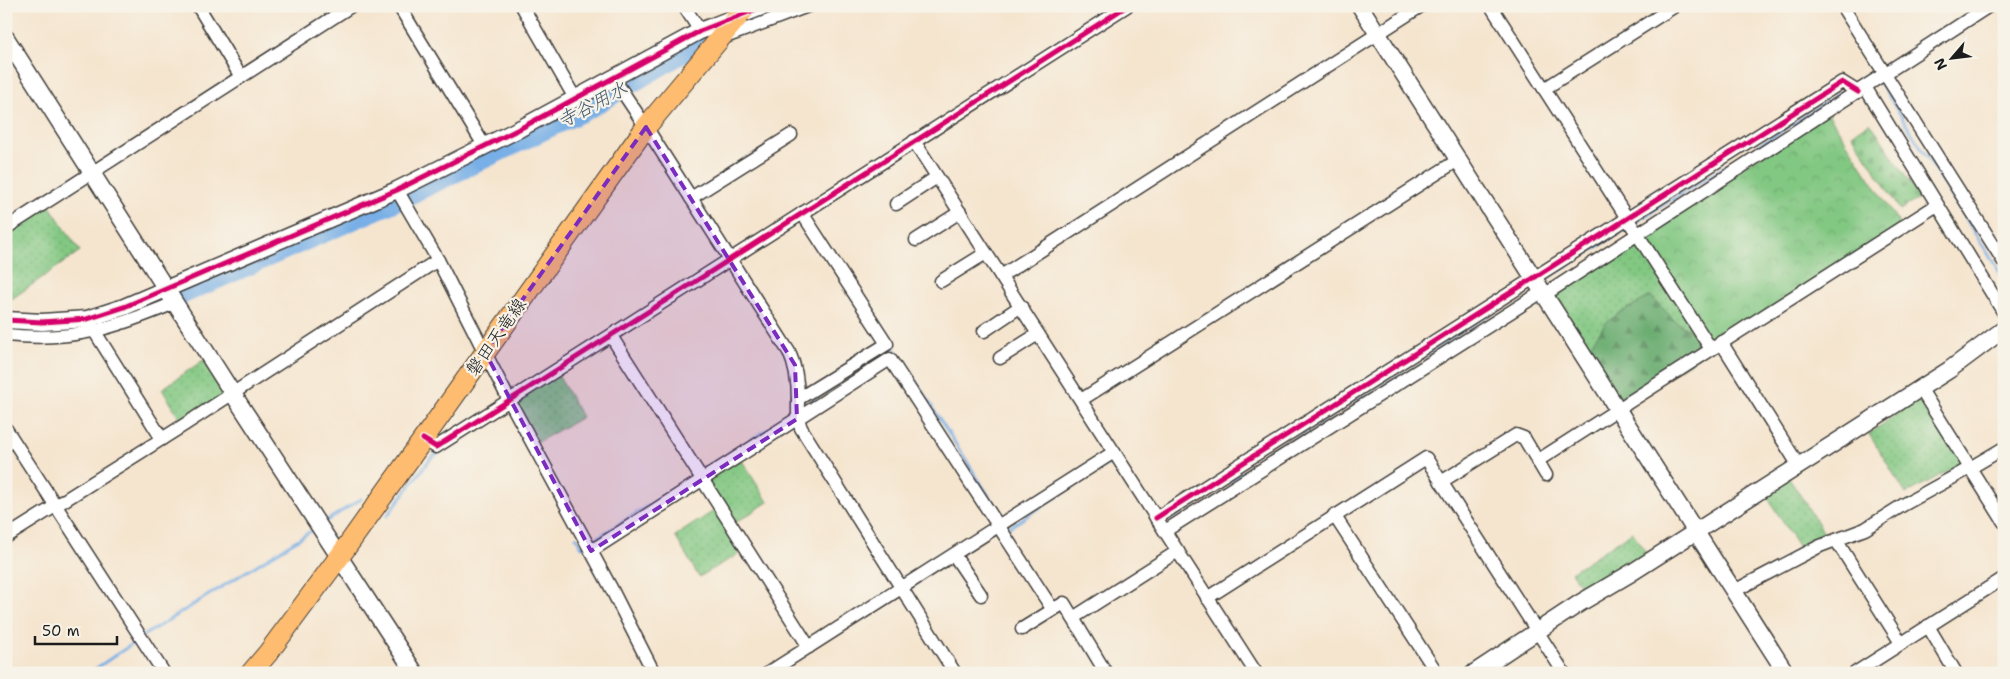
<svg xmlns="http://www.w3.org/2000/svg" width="2010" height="679" viewBox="0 0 2010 679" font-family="'Shantell Sans','Klee One',sans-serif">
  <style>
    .grass { fill: url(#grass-dots); stroke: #4f724f }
    .forest { fill: url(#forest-firs); stroke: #426446 }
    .cemetery { fill: url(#cemetery-stones); stroke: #4f724f }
    .park { fill: url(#park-crowns); stroke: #4f724f }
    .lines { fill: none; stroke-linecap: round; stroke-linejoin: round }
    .stream { stroke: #77afe6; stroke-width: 3 }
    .river { stroke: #77afe6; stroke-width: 20 }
    .minor-casing { stroke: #3d3a37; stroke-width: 15 }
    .tertiary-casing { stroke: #3d3a37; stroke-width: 19 }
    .primary-casing { stroke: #3d3a37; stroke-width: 22 }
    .minor { stroke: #fff; stroke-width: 12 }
    .tertiary { stroke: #fff; stroke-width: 16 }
    .primary { stroke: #febc70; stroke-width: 20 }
    .cycleway-casing { stroke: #f7f3e8; stroke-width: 8 }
    .cycleway { stroke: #d6006c; stroke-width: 5 }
    .marked { fill: #7b2cbf; fill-opacity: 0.2; stroke: #7b2cbf; stroke-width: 4; stroke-dasharray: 10 6; stroke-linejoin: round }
    .labels { text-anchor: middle; stroke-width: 4.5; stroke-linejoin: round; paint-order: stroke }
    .street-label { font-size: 18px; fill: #1c1c1c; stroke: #f7f3e8 }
    .water-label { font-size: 19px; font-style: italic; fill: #40576d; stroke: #f7f3e8 }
  </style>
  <defs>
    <pattern id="grass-dots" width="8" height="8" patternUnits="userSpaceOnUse" patternTransform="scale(1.25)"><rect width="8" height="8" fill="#82c782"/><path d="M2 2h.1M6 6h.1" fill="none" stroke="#70aa70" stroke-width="1.8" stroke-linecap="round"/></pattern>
    <pattern id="forest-firs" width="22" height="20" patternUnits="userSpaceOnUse" patternTransform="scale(1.25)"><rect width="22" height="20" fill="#69ac70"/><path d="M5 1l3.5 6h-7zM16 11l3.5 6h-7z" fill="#568b5b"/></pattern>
    <pattern id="cemetery-stones" width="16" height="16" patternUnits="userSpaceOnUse" patternTransform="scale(1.25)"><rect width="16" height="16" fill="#82c782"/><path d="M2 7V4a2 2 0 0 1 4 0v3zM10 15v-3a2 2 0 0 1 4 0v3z" fill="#70aa70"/></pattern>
    <pattern id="park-crowns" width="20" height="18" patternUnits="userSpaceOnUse" patternTransform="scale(1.25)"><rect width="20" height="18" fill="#82c782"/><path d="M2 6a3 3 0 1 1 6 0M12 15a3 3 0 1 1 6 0" fill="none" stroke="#70aa70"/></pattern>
  </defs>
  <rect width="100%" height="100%" fill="#f7f3e8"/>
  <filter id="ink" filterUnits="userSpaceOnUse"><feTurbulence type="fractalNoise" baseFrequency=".02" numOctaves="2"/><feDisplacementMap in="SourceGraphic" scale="10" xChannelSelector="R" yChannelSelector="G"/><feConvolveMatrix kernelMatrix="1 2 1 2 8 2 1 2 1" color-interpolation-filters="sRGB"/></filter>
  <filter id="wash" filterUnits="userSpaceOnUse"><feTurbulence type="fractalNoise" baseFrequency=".0096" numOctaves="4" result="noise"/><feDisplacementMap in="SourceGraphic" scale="20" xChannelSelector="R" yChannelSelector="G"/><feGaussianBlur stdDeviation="1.12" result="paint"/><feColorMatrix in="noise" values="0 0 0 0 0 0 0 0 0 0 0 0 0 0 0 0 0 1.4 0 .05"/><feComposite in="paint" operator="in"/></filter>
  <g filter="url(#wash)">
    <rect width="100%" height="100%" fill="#f5e5cf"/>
    <g class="grass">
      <path d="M47,202L80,251L6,303V230Z"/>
      <path d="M1636,236L1696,335L1675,321L1649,297L1583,355L1544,295Z"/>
      <path d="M209,356L233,394L184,425L162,389Z"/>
      <path d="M558,375L582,417L536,443L514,401Z"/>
      <path d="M1924,394L1966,461L1906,494L1869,434Z"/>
      <path d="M739,456L768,502L732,525L747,549L699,577L675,536L720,507L702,479Z"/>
      <path d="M1787,474L1827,538L1800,549L1762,489Z"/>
      <path d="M1632,532L1651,560L1588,599L1571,572Z"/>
    </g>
    <path class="forest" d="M1651,296L1676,322L1696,335L1706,352L1617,409L1583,355L1606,323L1619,313Z"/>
    <path class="cemetery" d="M1870,122L1920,198L1900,210L1852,134Z"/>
    <path class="park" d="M1827,112L1902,228L1711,349L1638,235Z"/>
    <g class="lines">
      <g class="stream">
        <path d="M1879,81L2004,279"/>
        <path d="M1853,84L1873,71L1876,75"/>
        <path d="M1634,223L1776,135L1846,89"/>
        <path d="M1541,282L1629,227"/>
        <path d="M890,348L894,347L1004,520"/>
        <path d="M802,408L852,373"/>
        <path d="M700,472L794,413"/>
        <path d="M387,516L431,458L449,446"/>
        <path d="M323,523L361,499"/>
        <path d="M1164,523L1533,286"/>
        <path d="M1008,525L1010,527L1107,464L1117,466"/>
        <path d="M576,537L582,547L586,545"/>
        <path d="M591,542L695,476"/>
        <path d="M143,636L316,528"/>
        <path d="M89,673L138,640"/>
      </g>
      <g class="river">
        <path d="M155,306L392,203L588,109L700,43"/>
        <path d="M6,328L48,330L94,325"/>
      </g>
    </g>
  </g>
  <g filter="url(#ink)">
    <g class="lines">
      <g class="minor-casing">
        <g id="minor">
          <path d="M198,6L241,77"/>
          <path d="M399,6L485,147"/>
          <path d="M522,6L576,100"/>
          <path d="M684,6L700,31"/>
          <path d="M1491,6L1711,349"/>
          <path d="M1842,6L2004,262"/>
          <path d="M723,38L808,6"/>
          <path d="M614,79L646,127L789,352C796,367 798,384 798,400C798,411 797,418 801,428L955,673"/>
          <path d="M1865,87L2004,313"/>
          <path d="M1544,89L1675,6"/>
          <path d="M914,141L1256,673"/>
          <path d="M397,190L438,260L509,400L610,586L654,673"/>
          <path d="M691,198L791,135"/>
          <path d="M896,204L937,177"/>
          <path d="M6,228L351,6"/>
          <path d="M916,240L960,212"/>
          <path d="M1001,276L1421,6"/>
          <path d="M941,281L986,253"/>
          <path d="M1544,295L1989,6"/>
          <path d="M90,324L162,439"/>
          <path d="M984,331L1021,306"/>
          <path d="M6,335C72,342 115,328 174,303"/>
          <path d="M611,336L809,647"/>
          <path d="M1721,342L1799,466"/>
          <path d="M1000,358L1038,334"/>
          <path d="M1920,388L2004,522"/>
          <path d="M798,399L887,344L802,213"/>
          <path d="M1081,400L1458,160"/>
          <path d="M6,429L164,673"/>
          <path d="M423,439L436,447L1127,6"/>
          <path d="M1537,461L1937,205"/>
          <path d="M1441,482L1516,435L1524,438L1546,475"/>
          <path d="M1334,515L1437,673"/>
          <path d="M1156,518L1842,82L1858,92"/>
          <path d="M1165,531L1542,292"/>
          <path d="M6,537L184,425L438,260"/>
          <path d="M1836,540L1901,643"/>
          <path d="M591,551L890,359L1053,610"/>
          <path d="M954,555L981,595"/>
          <path d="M1734,591L1820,546L1865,529L1903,505L1970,468L2004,448"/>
          <path d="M1207,598L1426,458L1564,673"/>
          <path d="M1073,618L1178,551"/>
          <path d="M1928,626L1956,673"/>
          <path d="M1022,629L1064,603L1106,673"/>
          <path d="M768,673L1114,452"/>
          <path d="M1855,673L2004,578"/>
        </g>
      </g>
      <g class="tertiary-casing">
        <g id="tertiary">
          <path d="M1360,6L1786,673"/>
          <path d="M6,38L233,394L415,673"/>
          <path d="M6,320L42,322L87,319L124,307L397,190L521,128L700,31L764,6"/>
          <path d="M1474,673L1580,603L1631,573L1949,370L2004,329"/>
        </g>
      </g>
      <g class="primary-casing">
        <path id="primary" d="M251,673L268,653L340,556L646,127L747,6"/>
      </g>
      <use href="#minor" class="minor"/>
      <use href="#tertiary" class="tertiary"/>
      <use href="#primary" class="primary"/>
      <g class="cycleway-casing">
        <g id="cycleway">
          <path d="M6,320L42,322L87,319L124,307L397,190L521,128L700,31L764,6"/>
          <path d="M423,439L436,447L1127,6"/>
          <path d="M1156,518L1842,82L1858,92"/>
        </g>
      </g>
      <use href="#cycleway" class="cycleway"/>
    </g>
  </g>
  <path class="marked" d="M646,127L795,365L797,419L591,551L485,352Z"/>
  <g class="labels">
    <g class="street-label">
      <text transform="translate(496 337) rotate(-55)" y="6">磐田天竜線</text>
    </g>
    <g class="water-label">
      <text transform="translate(592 104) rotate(-28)" y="7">寺谷用水</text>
    </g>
  </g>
  <rect width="2010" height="679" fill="none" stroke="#f7f3e8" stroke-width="25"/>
  <g transform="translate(1952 58) rotate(242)" stroke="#f7f3e8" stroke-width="4" paint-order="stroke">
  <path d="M0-4L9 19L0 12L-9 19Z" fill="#1c1c1c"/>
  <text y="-8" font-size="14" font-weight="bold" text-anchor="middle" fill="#1c1c1c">N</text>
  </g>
  <path d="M35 636v8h82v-8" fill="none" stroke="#1c1c1c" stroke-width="2.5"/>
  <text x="42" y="636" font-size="15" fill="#1c1c1c" stroke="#f7f3e8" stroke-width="4" paint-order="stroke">50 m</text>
</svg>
